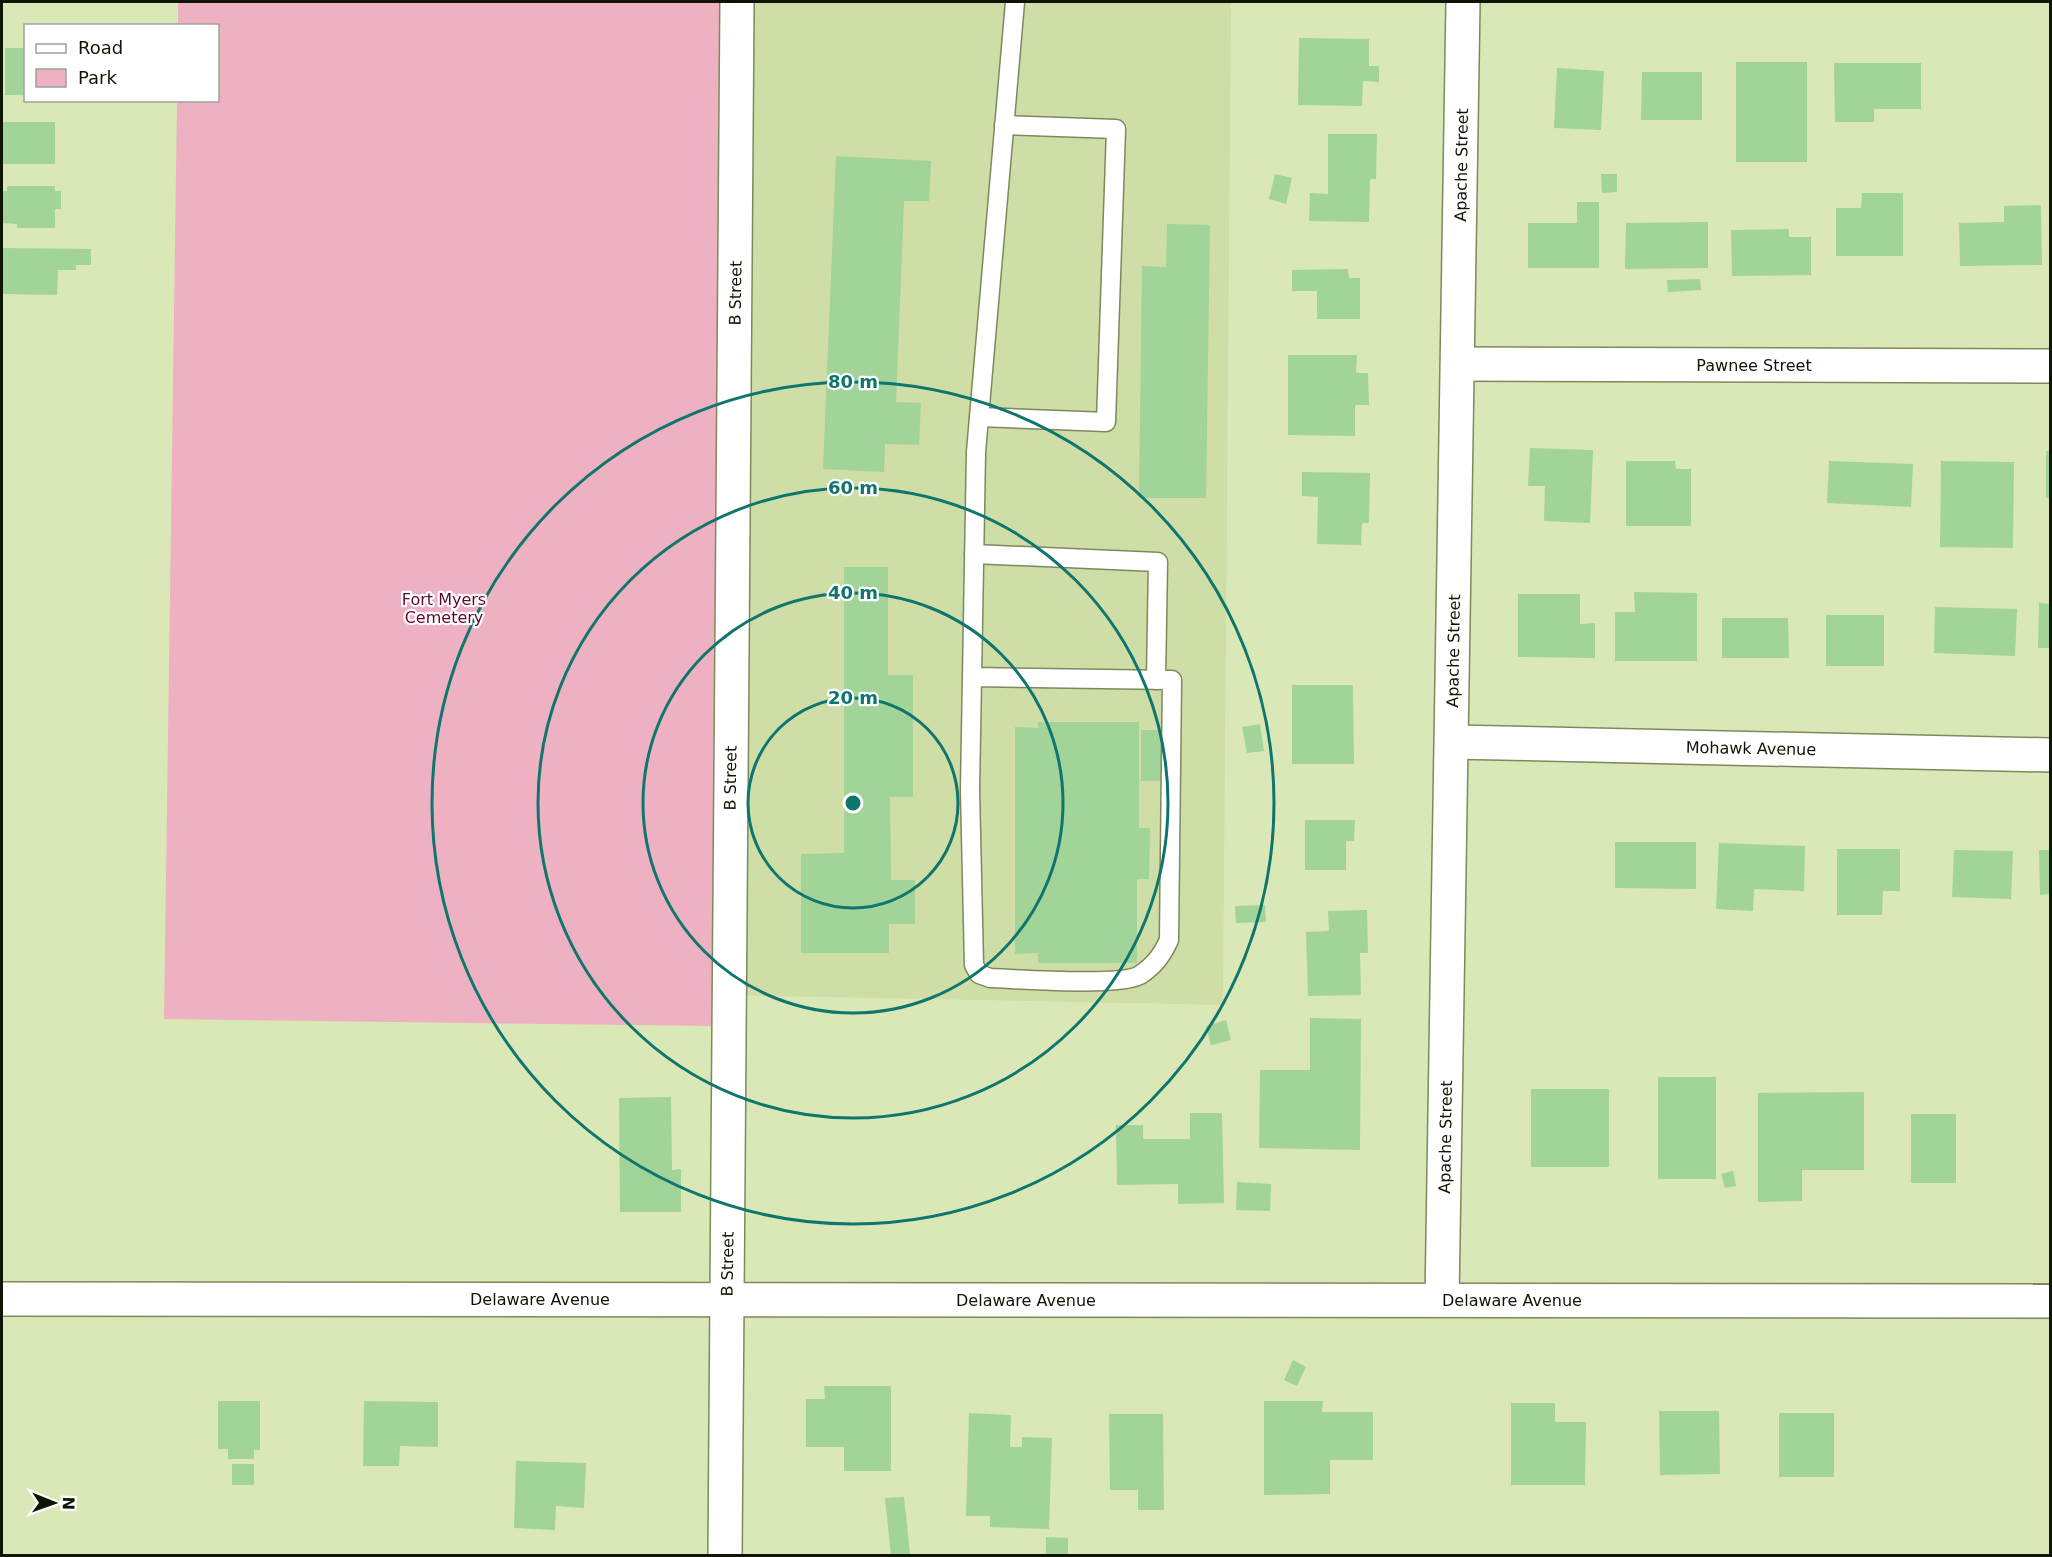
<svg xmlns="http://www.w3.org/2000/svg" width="2052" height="1557" viewBox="0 0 2052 1557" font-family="'DejaVu Sans',sans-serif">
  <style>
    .built { fill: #cedea6 }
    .green { fill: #edb1c2 }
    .building { fill: #a2d398 }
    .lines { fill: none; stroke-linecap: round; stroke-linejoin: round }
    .service-casing { stroke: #7d895c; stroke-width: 21 }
    .minor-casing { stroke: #7d895c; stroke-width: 36 }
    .service { stroke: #fff; stroke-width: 18 }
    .minor { stroke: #fff; stroke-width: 33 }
    .ring { fill: none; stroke: #0f766e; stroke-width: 3 }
    .labels { text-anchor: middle; stroke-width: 4.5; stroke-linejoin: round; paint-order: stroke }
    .street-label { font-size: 16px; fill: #101404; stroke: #fff }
    .park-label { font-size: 16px; fill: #620531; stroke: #fff }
    .centre { fill: #0f766e; stroke: #fff; stroke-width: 3 }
    .ring-label { font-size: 18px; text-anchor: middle; font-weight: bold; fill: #0f766e; stroke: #fff; stroke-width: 4.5; stroke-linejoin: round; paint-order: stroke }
  </style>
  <rect width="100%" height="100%" fill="#dae8b7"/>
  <path class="built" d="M737,2H1231L1223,1005L728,995Z"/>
  <path class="green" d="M178,2H721L714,1026L164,1019L177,101L218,100V26L178,25Z"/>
  <g class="building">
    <path d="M1299,38L1369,39V66H1379V82L1363,81L1362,106L1298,105Z"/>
    <rect x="5" y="48" width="21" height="47"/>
    <rect x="1736" y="62" width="71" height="100"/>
    <path d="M1834,63H1921V109H1874V122H1835Z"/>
    <path d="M1557,68L1604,71L1601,130L1554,128Z"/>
    <path d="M1642,72H1702V120H1641Z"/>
    <rect x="2" y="122" width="53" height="42"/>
    <path d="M1328,134H1377L1376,179H1370L1369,222L1309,221L1310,193L1328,194Z"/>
    <path d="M836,156L931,161L929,201H904L896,402L921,403L919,445L885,444L884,472L823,469Z"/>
    <path d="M1275,174L1292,178L1286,204L1269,199Z"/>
    <path d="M1601,174H1617V192L1602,193Z"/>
    <path d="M7,186H55V191H61V209H55V228H17V224L2,223V191H7Z"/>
    <path d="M1862,193H1903V256H1836V208H1861Z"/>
    <path d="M1577,202H1599V268H1528V223H1577Z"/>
    <path d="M2041,205L2042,265L1960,266L1959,223L2004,222V206Z"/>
    <path d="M1708,222V268L1625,269L1626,223Z"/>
    <path d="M1167,224L1210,225L1206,498H1139L1142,266L1166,267Z"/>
    <path d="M1789,229V237H1811V275L1732,276L1731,230Z"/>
    <path d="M2,248L91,249V265H76V270H58L57,295L2,294Z"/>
    <path d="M1348,269L1349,278H1360V319H1317V291H1292V270Z"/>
    <path d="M1700,279L1701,290L1668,292L1667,280Z"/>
    <path d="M1288,355H1357L1356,373H1368L1369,405H1355V436L1288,435Z"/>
    <path d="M1530,448L1593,450L1590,523L1544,521L1545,486H1528Z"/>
    <rect x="2046" y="451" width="4" height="47"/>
    <path d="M1626,461H1675L1676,469H1691V526H1626Z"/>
    <path d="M1829,461L1913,464L1911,507L1827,503Z"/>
    <path d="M1941,461L2014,462L2013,548L1940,547Z"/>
    <path d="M1302,472L1370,473L1369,523H1362L1361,545L1317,544L1318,497L1302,496Z"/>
    <path d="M844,567H888V675H913V797H890L891,880H915V924H889V953H801V854L844,853Z"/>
    <path d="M1634,592L1697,593V661H1615V612H1635Z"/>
    <path d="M1518,594H1580V624L1595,623V658L1518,657Z"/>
    <path d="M2039,603L2050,604V648H2038Z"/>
    <path d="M1935,607L2017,609L2015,656L1934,653Z"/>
    <rect x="1826" y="615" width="58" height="51"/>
    <path d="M1722,618H1788L1789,658H1722Z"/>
    <path d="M1292,685H1353L1354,764H1292Z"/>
    <path d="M1038,722H1139V828H1150L1149,879H1137V963H1038V953L1015,954V727L1038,728Z"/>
    <path d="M1260,724L1264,751L1247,753L1242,727Z"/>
    <rect x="1141" y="730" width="21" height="51"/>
    <path d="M1305,820H1355L1354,841H1346V870H1305Z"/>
    <path d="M1615,842H1696V889L1615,888Z"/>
    <path d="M1719,843L1805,846L1804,891L1754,889L1753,911L1716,909Z"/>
    <path d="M1837,849H1900V891H1883L1882,915H1837Z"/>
    <path d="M1954,850L2013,851L2011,899L1952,897Z"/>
    <path d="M2039,850H2050V894L2040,895Z"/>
    <path d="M1265,905L1266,922L1236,923L1235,906Z"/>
    <path d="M1367,910L1368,953H1360L1361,995L1308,996L1306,932L1329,931L1328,911Z"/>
    <path d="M1310,1018L1361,1019L1360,1150L1259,1148L1260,1070H1310Z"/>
    <path d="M1226,1020L1231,1040L1211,1045L1206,1026Z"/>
    <rect x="1658" y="1077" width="58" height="102"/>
    <rect x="1531" y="1089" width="78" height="78"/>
    <path d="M1864,1092V1170H1802V1201L1758,1202V1093Z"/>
    <path d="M671,1097L672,1170L681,1169V1212H620L619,1098Z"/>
    <path d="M1190,1113H1222L1224,1203L1178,1204V1184L1117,1185L1116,1125H1143V1139H1190Z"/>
    <rect x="1911" y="1114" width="45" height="69"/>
    <path d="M1733,1171L1736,1186L1725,1188L1721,1174Z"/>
    <path d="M1237,1182L1271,1184L1270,1211L1236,1210Z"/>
    <path d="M1293,1360L1306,1367L1297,1386L1284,1380Z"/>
    <path d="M824,1386H891V1471H844V1447H806V1399H825Z"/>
    <path d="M218,1401H260V1450H254V1459H228V1449H218Z"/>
    <path d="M364,1401L438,1402V1447L400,1446L399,1466H363Z"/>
    <path d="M1264,1401H1323L1322,1412H1373V1460H1330V1494L1264,1495Z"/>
    <path d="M1511,1403H1555V1422H1586L1585,1485H1511Z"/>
    <path d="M1659,1411H1719L1720,1474L1660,1475Z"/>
    <path d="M969,1413L1011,1415L1010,1447H1022V1437L1052,1438L1049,1529L990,1527V1516H966Z"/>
    <rect x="1779" y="1413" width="55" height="64"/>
    <path d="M1109,1414H1163L1164,1510H1138V1490H1110Z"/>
    <path d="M516,1461L586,1463L584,1508L556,1506L555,1530L514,1528Z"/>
    <rect x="232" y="1464" width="22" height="21"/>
    <path d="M904,1497L910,1554L891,1556L885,1498Z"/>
    <path d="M1046,1537L1068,1538V1556H1046Z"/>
  </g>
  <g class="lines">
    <g class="service-casing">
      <g id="service">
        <path d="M979,417L1106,422L1116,129L1004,125"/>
        <path d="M974,554L1158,562L1156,680"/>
        <path d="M972,677L1172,680L1169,940C1162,955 1155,965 1140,975C1119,987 1019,979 990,978L979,974L974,965L970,790L976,452L1015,2"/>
      </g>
    </g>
    <g class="minor-casing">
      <g id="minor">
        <path d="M1458,364L2050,366"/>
        <path d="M1452,742L2050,755"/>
        <path d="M2,1299L2050,1301"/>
        <path d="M1442,1300L1463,2"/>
        <path d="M725,1556L737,2"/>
      </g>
    </g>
    <use href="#service" class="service"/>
    <use href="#minor" class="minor"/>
  </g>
  <g class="ring">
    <circle cx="853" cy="803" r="105"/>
    <circle cx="853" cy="803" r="210"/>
    <circle cx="853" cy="803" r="315"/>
    <circle cx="853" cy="803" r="421"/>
  </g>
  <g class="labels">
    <g class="street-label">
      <text transform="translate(1461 165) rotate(-89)" y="6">Apache Street</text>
      <text transform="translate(735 293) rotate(-89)" y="6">B Street</text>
      <text x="1754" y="371">Pawnee Street</text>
      <text transform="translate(1453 651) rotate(-89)" y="6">Apache Street</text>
      <text transform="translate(1751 748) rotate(1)" y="6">Mohawk Avenue</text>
      <text transform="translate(730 778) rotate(-89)" y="6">B Street</text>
      <text transform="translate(1445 1137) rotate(-89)" y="6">Apache Street</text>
      <text transform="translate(727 1264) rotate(-89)" y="6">B Street</text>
      <text x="540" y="1305">Delaware Avenue</text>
      <text x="1026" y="1306">Delaware Avenue</text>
      <text x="1512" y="1306">Delaware Avenue</text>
    </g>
    <g class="park-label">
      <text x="444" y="605">Fort Myers<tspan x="444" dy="18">Cemetery</tspan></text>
    </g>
  </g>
  <circle cx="853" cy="803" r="9" class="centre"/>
  <g class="ring-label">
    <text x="853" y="388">80 m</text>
    <text x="853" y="494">60 m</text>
    <text x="853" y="599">40 m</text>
    <text x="853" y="704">20 m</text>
  </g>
  <rect width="2052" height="1557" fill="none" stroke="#101404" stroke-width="6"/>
  <rect x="24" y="24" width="195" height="78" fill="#ffffff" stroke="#9fa19b" stroke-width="1.5"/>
  <rect x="36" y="44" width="30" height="9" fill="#ffffff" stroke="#9fa19b" stroke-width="1.5"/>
  <text x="78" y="54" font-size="18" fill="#101404">Road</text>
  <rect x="36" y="69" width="30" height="18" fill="#edb1c2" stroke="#9fa19b" stroke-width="1.5"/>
  <text x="78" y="84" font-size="18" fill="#101404">Park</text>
  <g transform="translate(54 1503) rotate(91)" stroke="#ffffff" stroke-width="4.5" paint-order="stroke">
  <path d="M0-4.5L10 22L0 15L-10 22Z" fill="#101404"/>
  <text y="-9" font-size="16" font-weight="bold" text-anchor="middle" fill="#101404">N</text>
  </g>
</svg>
